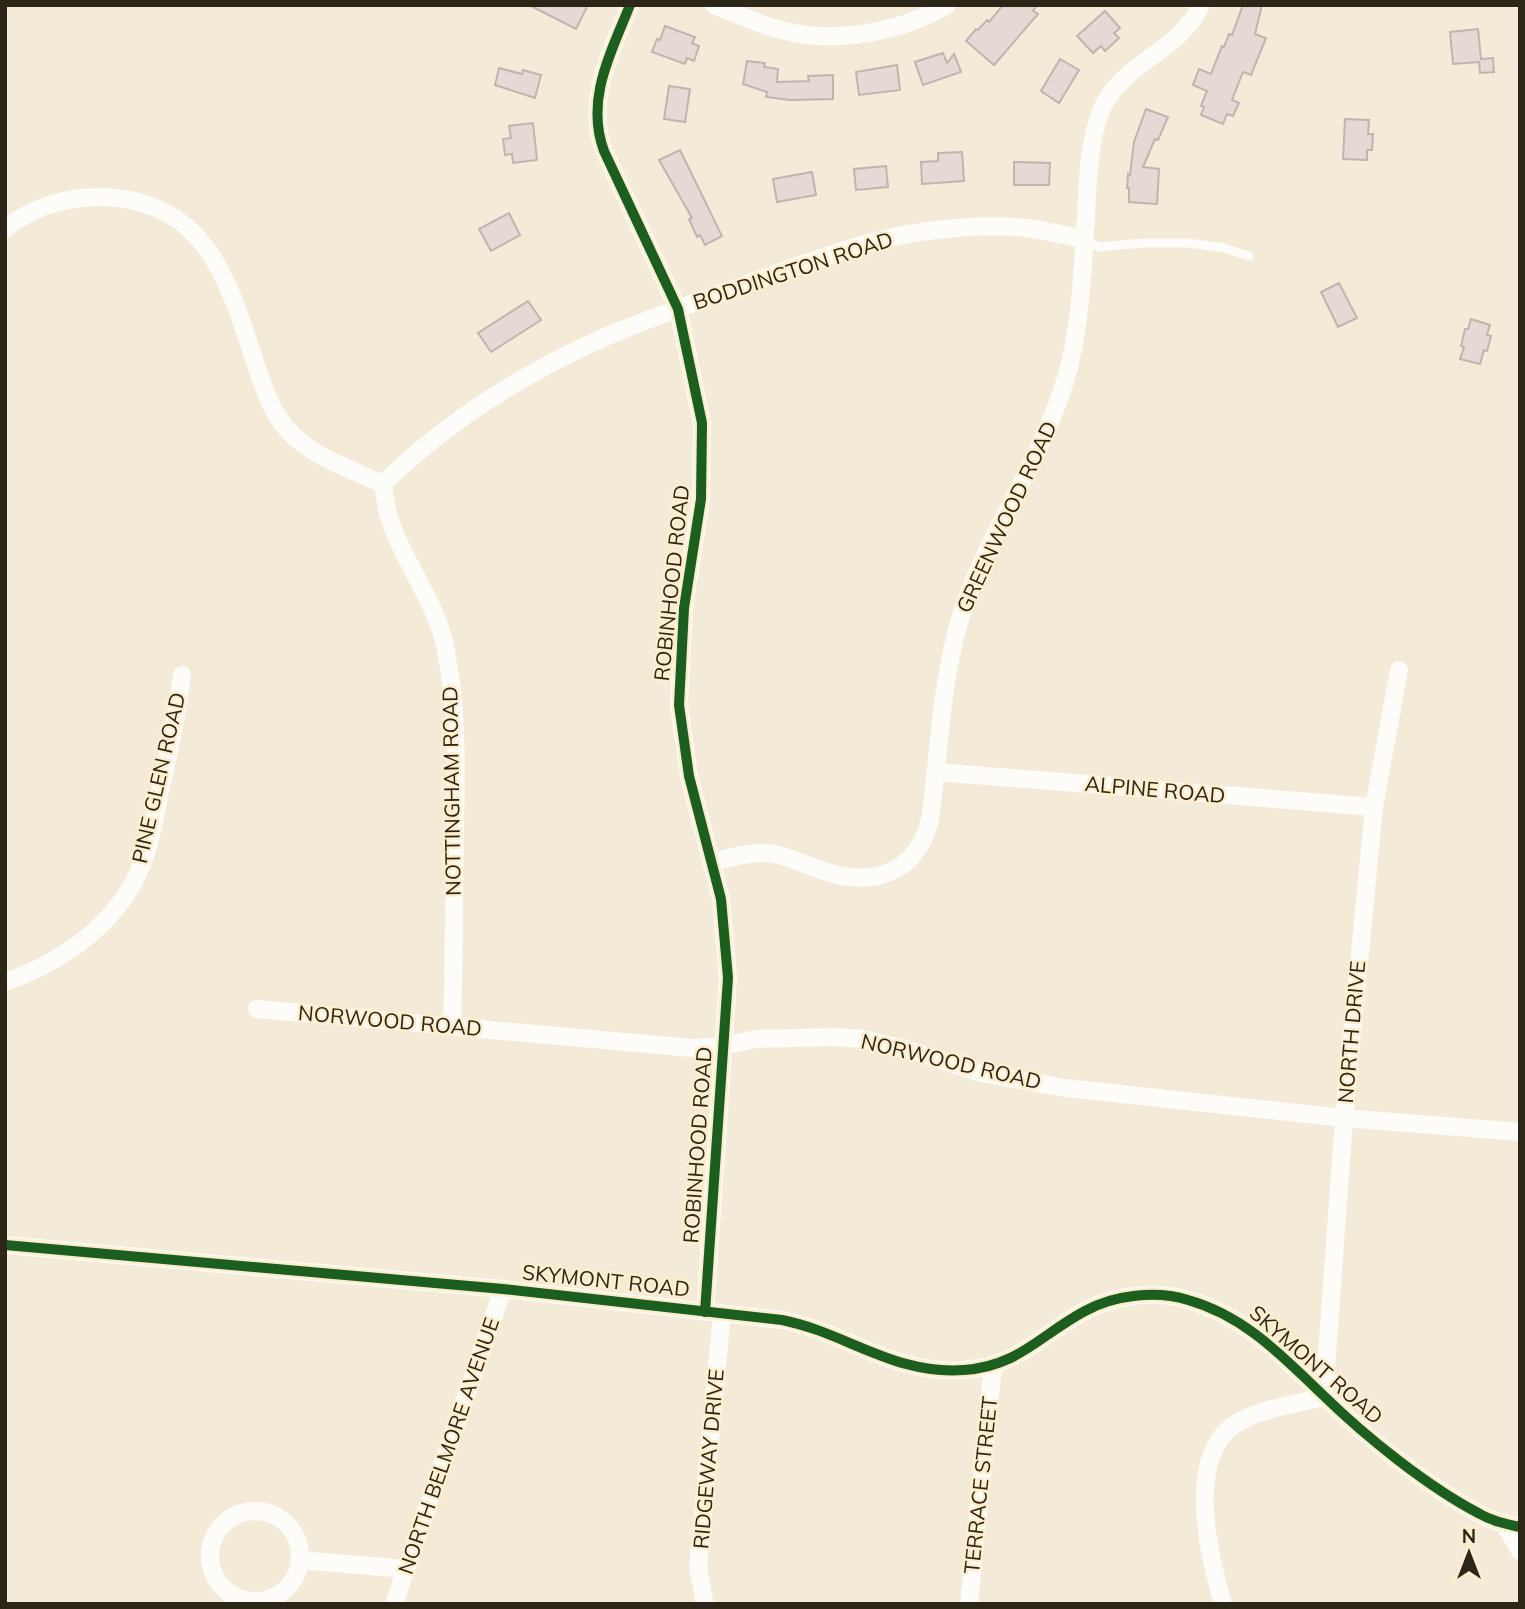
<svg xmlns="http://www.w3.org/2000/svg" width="1525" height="1609" viewBox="0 0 1525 1609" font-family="Mulish,sans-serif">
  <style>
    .building { fill: #e4d9d4; stroke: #bfb5af; stroke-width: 2 }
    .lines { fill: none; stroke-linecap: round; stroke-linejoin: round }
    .lane { stroke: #fdfcf9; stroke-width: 9 }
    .street { stroke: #fdfcf9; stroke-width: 18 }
    .cycleway-casing { stroke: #feeecd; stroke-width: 15 }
    .cycleway { stroke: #1b5e20; stroke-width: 10 }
    .labels { text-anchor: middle; stroke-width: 5; stroke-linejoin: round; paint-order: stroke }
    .street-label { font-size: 21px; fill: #2c2619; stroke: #feeecd }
  </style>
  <rect width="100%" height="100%" fill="#f3ead8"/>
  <g class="building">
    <path d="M529,5H588L576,29Z"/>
    <path d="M1003,5H1037L1033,11L1038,14L994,65L966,41L976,29L978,30L987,20L989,22Z"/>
    <path d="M1243,5H1262L1255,34L1266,38L1251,75L1243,72L1232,100L1239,103L1233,116L1227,114L1223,124L1201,115L1204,107L1201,106L1207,91L1193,85L1199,69L1211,74L1222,46L1224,47L1229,34L1232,35Z"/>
    <path d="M1105,11L1120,28L1114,33L1119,38L1105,51L1101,46L1093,53L1077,36Z"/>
    <path d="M665,26L695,37L692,43L699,46L694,61L687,58L685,64L652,52L657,39L660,40Z"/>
    <path d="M1478,29L1481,59L1493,58L1494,72L1480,73L1479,62L1453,64L1450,32Z"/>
    <path d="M943,53L947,63L954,54L961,72L923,85L915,62Z"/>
    <path d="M1060,59L1079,70L1059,103L1041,91Z"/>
    <path d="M747,61L765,63L764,67L778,69L777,82L809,81L808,76L833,75V99L790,100L766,97L767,92L743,84Z"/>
    <path d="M897,65L900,90L859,95L856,72Z"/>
    <path d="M499,68L522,74L523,70L541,75L535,98L495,85Z"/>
    <path d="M669,86L690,89L685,122L664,119Z"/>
    <path d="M1146,109L1168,117L1158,140L1155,139L1143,167L1159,169L1157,204L1129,202V188H1127L1128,174L1130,175L1134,142Z"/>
    <path d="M1345,119L1369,120L1368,134H1373L1372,150H1367V160L1343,159Z"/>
    <path d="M533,123L537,160L513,163L512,154L505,155L503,139L511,138L509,126Z"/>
    <path d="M680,150L722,236L705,245L700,235L697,237L689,219L692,218L659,160Z"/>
    <path d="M962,152L964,181L922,184L921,162L938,161V153Z"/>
    <path d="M1014,162L1050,163L1049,185H1014Z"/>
    <path d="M886,166L888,187L856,190L854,169Z"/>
    <path d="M812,172L816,195L777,202L773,179Z"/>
    <path d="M509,213L520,235L491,251L479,229Z"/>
    <path d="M1339,283L1357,318L1338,327L1321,292Z"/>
    <path d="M528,301L541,320L491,352L478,333Z"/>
    <path d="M1471,319L1490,325L1487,335L1491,336L1487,351L1484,350L1480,364L1460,359L1464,347L1461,346L1465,329H1468Z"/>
  </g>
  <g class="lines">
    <path class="lane" d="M1084,239L1099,247L1143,243H1188L1224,248L1249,256"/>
    <g class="street">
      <path d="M630,5C611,53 585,99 604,151L678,309L702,423L701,499L684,608L679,705L689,776L721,899L728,978L705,1312"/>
      <path d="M714,5C737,14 760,25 785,31C836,44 901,32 947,5"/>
      <path d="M5,229C33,206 69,196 105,197C204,202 227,276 253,356C260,377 267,401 280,420C302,454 347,467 383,484"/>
      <path d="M383,484C443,425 518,377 594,342C647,318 703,300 758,280C811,262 864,240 921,232C955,227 992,224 1027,228C1046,231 1065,235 1084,239"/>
      <path d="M383,484C385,496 386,509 390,520C404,564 435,599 445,646C458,707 456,769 455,831C454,896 454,962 452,1027"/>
      <path d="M937,772L1374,807"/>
      <path d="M712,862C729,858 747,852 765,853C785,854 802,864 821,870C871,888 916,875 930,820C940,748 941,670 966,601C996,519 1049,449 1070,363C1081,315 1083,265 1086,216C1088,182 1088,144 1101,111C1121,62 1179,53 1201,5"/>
      <path d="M5,982C67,960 125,919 146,853C153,833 156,811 160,791C169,752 177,714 182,675"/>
      <path d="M257,1009L692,1048L718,1047L756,1039L834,1037L863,1039L906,1049L981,1073L1066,1088L1344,1118L1520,1132"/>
      <path d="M5,1245L503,1289L782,1320C847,1333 893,1375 964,1370C1019,1366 1040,1335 1085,1311C1114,1295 1156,1290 1188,1300C1245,1316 1282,1356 1324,1396C1366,1437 1428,1487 1480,1514C1492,1521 1506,1524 1520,1527"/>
      <circle cx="255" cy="1556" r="45"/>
      <path d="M1504,1524L1520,1551"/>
      <path d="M300,1560L406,1569"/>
      <path d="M394,1604L503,1289"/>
      <path d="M705,1604L698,1567L722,1314"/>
      <path d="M969,1604L993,1366"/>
      <path d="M1223,1604C1209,1556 1184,1455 1237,1423C1263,1408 1296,1404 1324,1397L1344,1118L1374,807L1399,670"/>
    </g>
    <g class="cycleway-casing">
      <g id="cycleway">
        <path d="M630,5C611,53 585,99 604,151L678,309L702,423L701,499L684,608L679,705L689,776L721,899L728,978L705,1312"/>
        <path d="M5,1245L503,1289L782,1320C847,1333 893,1375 964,1370C1019,1366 1040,1335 1085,1311C1114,1295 1156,1290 1188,1300C1245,1316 1282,1356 1324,1396C1366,1437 1428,1487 1480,1514C1492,1521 1506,1524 1520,1527"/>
      </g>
    </g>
    <use href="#cycleway" class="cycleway"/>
  </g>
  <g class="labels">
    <g class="street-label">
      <text transform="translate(793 271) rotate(-18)" y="7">BODDINGTON ROAD</text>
      <text transform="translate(1007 517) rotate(-65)" y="7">GREENWOOD ROAD</text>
      <text transform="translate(672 583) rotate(-84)" y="7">ROBINHOOD ROAD</text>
      <text transform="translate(159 778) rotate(-77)" y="7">PINE GLEN ROAD</text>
      <text transform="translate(1155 790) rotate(5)" y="7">ALPINE ROAD</text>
      <text transform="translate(452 791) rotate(-91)" y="7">NOTTINGHAM ROAD</text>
      <text transform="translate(390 1021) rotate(5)" y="7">NORWOOD ROAD</text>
      <text transform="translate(1352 1032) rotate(-85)" y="7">NORTH DRIVE</text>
      <text transform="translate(951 1062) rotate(13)" y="7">NORWOOD ROAD</text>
      <text transform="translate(698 1145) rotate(-86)" y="7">ROBINHOOD ROAD</text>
      <text transform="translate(606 1281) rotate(6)" y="7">SKYMONT ROAD</text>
      <text transform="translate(1316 1365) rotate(41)" y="7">SKYMONT ROAD</text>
      <text transform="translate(449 1446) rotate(-71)" y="7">NORTH BELMORE AVENUE</text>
      <text transform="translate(709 1459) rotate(-85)" y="7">RIDGEWAY DRIVE</text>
      <text transform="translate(981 1485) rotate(-84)" y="7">TERRACE STREET</text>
    </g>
  </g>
  <rect width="1525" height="1609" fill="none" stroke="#2c2619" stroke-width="14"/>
  <g transform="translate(1469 1553)" stroke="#feeecd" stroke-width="5" paint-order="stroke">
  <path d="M0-5L12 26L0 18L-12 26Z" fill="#2c2619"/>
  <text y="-10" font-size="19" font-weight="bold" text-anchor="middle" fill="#2c2619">N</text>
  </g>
</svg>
